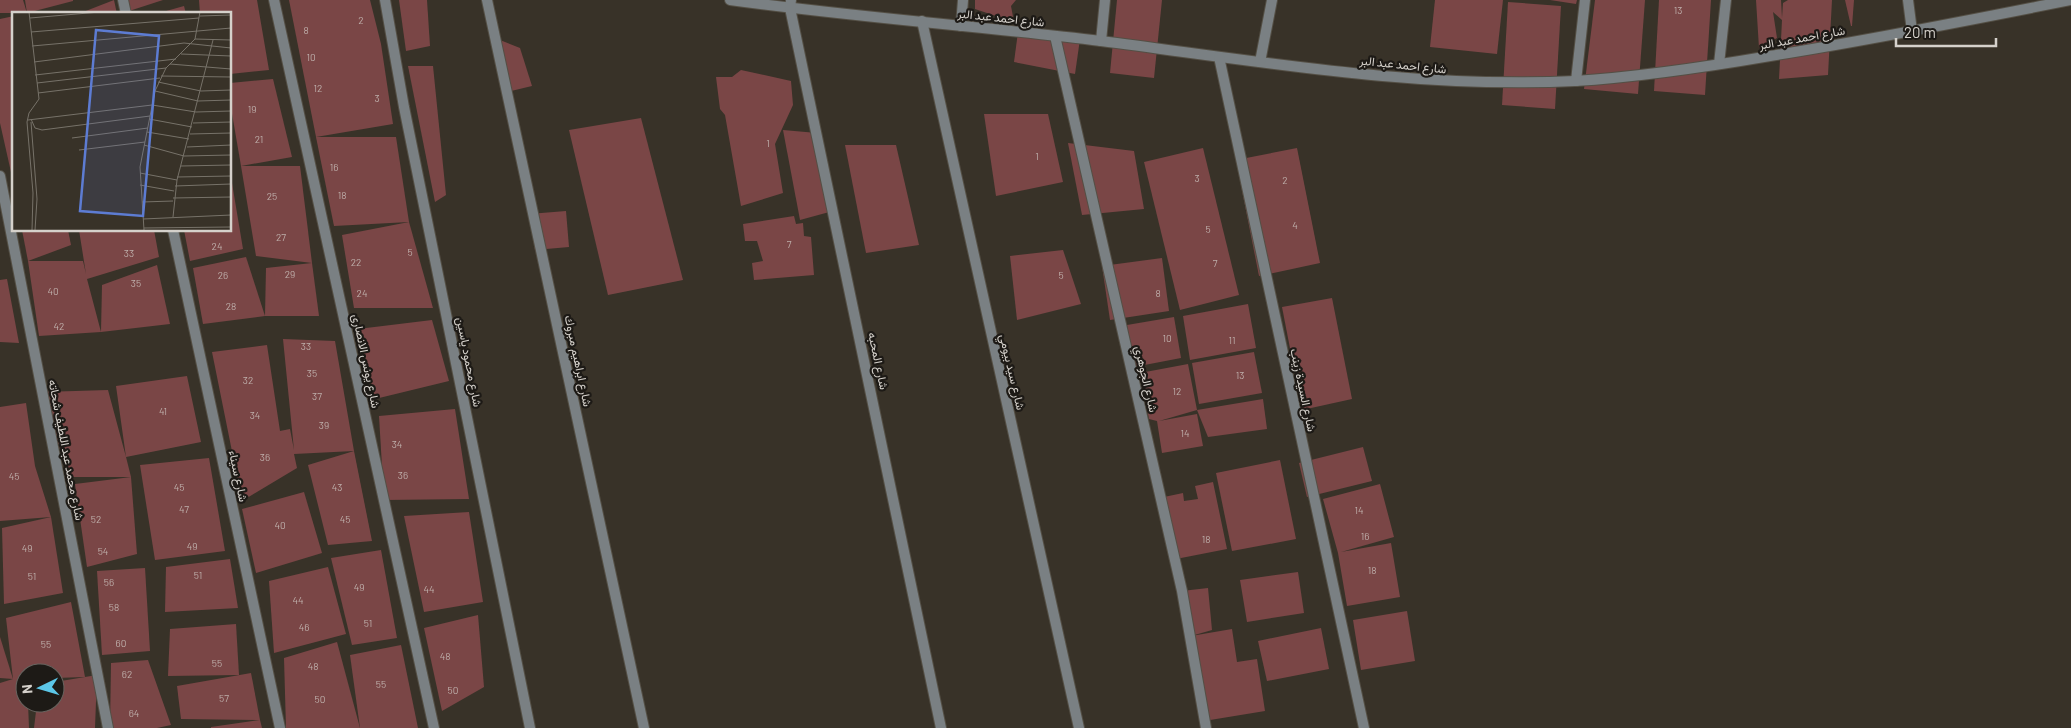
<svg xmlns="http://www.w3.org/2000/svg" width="2071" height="728" viewBox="0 0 2071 728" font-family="Barlow,Vazirmatn,sans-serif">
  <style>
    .building { fill: #7a4646 }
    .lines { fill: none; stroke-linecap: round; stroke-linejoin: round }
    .minor-casing { stroke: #544f45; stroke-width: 12 }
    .minor { stroke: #7a8083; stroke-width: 10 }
    .labels { text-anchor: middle; stroke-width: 4.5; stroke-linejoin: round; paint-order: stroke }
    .number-label { font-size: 10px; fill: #beaeaa }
    .street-label { font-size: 12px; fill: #d5d1cb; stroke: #1d1a16 }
    .inset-road { fill: none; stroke: #777269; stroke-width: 1 }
    .view { fill: #5d7cd3; fill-opacity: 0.15; stroke: #5d7cd3; stroke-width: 2.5 }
    .inset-edge { fill: none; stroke: #d5d1cb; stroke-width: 2.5 }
  </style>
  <rect width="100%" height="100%" fill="#383228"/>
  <g class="building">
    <path d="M0,0H23L27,13H0Z"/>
    <path d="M25,0H73V1L27,13Z"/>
    <path d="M114,0L117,14H78Z"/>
    <path d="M125,0H163L126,12Z"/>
    <path d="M199,0H257L269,70L230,74V14H200Z"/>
    <path d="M289,0H370L381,44L393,124L316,137Z"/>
    <path d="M399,0H427L430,46L406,51Z"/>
    <path d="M975,0H1016L1011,6L1014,22L975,9Z"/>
    <path d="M1117,0H1162L1154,78L1110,73Z"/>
    <path d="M1435,0H1503L1497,54L1430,47Z"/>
    <path d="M1550,0H1577L1576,4Z"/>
    <path d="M1595,0H1645L1638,94L1584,89Z"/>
    <path d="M1659,0H1711L1705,95L1654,91Z"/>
    <path d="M1756,0H1781L1782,18L1783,3L1788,0H1832L1828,75L1779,79L1782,20L1773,12L1777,38L1759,48Z"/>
    <path d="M1845,0H1854L1852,26H1851Z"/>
    <path d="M1508,2L1561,6L1555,109L1502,105Z"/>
    <path d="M184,6L186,14H159V13Z"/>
    <path d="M14,16V181H13L0,123V19Z"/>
    <path d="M1018,32L1080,39L1075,74L1014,62Z"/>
    <path d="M495,38L520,48L532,86L507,92Z"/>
    <path d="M408,66H433L446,195L435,202Z"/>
    <path d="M741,70L791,81L793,105L775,144L783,193L741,206L725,115L720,109L716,77H732Z"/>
    <path d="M273,79L292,157L241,166L230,102V83Z"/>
    <path d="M984,114H1048L1063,182L996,196Z"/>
    <path d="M641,118L683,280L608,295L569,130Z"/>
    <path d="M783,130L817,133L833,211L800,220Z"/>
    <path d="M316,137H396L409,222L334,226Z"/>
    <path d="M1068,143L1134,151L1144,209L1082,215Z"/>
    <path d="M845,145H896L919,245L866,253Z"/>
    <path d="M1203,148L1239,295L1180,310L1144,162Z"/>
    <path d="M1297,148L1320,263L1259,276L1236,160Z"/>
    <path d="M241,166H300L312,263L256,256Z"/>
    <path d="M231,177L243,249L190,261L184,230H230Z"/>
    <path d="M566,211L569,247L535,250L529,214Z"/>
    <path d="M794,216L796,224L803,223L804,236L811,237L814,275L754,280L752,263L763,261L757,241H745L743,224Z"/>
    <path d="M409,222L433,308H354L342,235Z"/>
    <path d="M22,230H68L71,245L28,261Z"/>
    <path d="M79,230H154L159,257L87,279L101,332L39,336L28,261H83L86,274Z"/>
    <path d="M1063,250L1081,304L1017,320L1010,256Z"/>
    <path d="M246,257L265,316L203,324L193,268Z"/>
    <path d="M1162,258L1169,311L1110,320L1102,266Z"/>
    <path d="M312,263L319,316H265L266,268Z"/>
    <path d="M157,265L170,324L101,332L102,285Z"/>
    <path d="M7,279L19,343L0,342V280Z"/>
    <path d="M1332,298L1352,399L1302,410L1282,307Z"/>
    <path d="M1248,304L1256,348L1190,360L1183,316Z"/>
    <path d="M1174,317L1181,358L1134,367L1127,325Z"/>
    <path d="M432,320L449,381L375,399L358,329Z"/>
    <path d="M283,339L335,341L354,451L294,454L297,468L242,501L212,352L267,345L280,431L290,429L294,450Z"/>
    <path d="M1254,352L1262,393L1199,404L1192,363Z"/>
    <path d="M1188,364L1197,410L1159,421L1197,414L1203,446L1162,453L1157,421L1149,419L1140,373Z"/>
    <path d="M187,376L201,442L126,457L131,477H69L42,392L108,390L126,457L116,386Z"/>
    <path d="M1263,399L1267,429L1208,437L1197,410Z"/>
    <path d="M26,403L35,466L51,517L0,521V407Z"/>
    <path d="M455,409L469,499L384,500L379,416Z"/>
    <path d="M1363,447L1372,481L1307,497L1299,463Z"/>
    <path d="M354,451L372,541L328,545L308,465Z"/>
    <path d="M209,458L225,551L155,560L140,465Z"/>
    <path d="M1280,460L1296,539L1232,551L1216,473Z"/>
    <path d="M131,477L137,554L87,567L75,484Z"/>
    <path d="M1213,482L1227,549L1176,559L1164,497L1183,493L1184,501L1198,499L1195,486Z"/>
    <path d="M1380,484L1394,537L1341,552L1391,543L1400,597L1347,606L1338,553L1323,499Z"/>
    <path d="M304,492L322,553L256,573L242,509Z"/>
    <path d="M469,512L483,602L424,612L404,516Z"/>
    <path d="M51,517L63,593L4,604L2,528Z"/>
    <path d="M381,550L397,638L352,645L331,558Z"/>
    <path d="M230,559L238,608L165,612L166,567Z"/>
    <path d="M328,567L346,634L274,653L269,581Z"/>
    <path d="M145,568L150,651L102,655L97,571Z"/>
    <path d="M1298,572L1304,613L1247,622L1240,580Z"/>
    <path d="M1208,588L1212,630L1191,636L1182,591Z"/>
    <path d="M71,602L85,677L55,678V673H25V703H28L29,728H0V683L13,679L6,618Z"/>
    <path d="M1407,611L1415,661L1361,670L1353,620Z"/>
    <path d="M478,615L484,687L442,711L424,628Z"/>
    <path d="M236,624L239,675L168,676L170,629Z"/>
    <path d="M1321,628L1329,669L1267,681L1258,641Z"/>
    <path d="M1232,629L1237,662L1257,659L1265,711L1204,721L1191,636Z"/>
    <path d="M0,637L13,679L0,678Z"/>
    <path d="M337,642L360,728H286L284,658Z"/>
    <path d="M401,645L418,728H360L350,655Z"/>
    <path d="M148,660L171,725L157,728H110L111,663Z"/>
    <path d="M251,673L260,720L181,719L177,686Z"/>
    <path d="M97,675L95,728H34L37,703H55V682Z"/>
    <path d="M260,720L262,728H211V727Z"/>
  </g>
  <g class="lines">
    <g class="minor-casing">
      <g id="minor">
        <path d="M123,0L126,14"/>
        <path d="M274,0L434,728"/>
        <path d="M385,0L404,107L530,728"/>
        <path d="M487,0L644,728"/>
        <path d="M730,0C853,17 977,26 1101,41C1258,61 1416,89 1575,81C1640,77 1706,67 1770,56C1871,40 1971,20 2071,0"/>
        <path d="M791,0L790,8L941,728"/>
        <path d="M1908,0L1912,31"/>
        <path d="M922,21L1079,728"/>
        <path d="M961,26L963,0"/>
        <path d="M1055,36L1182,591L1206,728"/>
        <path d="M1101,41L1105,0"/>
        <path d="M1219,57L1364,728"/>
        <path d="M1260,62L1272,0"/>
        <path d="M1719,64L1726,0"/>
        <path d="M1576,81L1585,0"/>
        <path d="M0,176L108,728"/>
        <path d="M173,230L280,728"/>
      </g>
    </g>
    <use href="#minor" class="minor"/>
  </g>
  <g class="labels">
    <g class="number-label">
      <text x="1678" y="14">13</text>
      <text x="361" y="24">2</text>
      <text x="306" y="34">8</text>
      <text x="311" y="61">10</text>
      <text x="318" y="92">12</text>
      <text x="377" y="102">3</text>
      <text x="252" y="113">19</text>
      <text x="259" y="143">21</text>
      <text x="768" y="147">1</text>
      <text x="1037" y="160">1</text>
      <text x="334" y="171">16</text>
      <text x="1197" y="182">3</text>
      <text x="1285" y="184">2</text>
      <text x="342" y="199">18</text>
      <text x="272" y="200">25</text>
      <text x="1295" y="229">4</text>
      <text x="1208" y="233">5</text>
      <text x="281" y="241">27</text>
      <text x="789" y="248">7</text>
      <text x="217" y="250">24</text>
      <text x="410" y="256">5</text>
      <text x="129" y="257">33</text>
      <text x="356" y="266">22</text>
      <text x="1215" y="267">7</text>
      <text x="290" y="278">29</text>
      <text x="223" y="279">26</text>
      <text x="1061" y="279">5</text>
      <text x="136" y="287">35</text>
      <text x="53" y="295">40</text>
      <text x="362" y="297">24</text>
      <text x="1158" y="297">8</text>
      <text x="231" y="310">28</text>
      <text x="59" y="330">42</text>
      <text x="1167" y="342">10</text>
      <text x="1232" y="344">11</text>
      <text x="306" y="350">33</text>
      <text x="312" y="377">35</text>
      <text x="1240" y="379">13</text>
      <text x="248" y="384">32</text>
      <text x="1177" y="395">12</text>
      <text x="317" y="400">37</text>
      <text x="163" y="415">41</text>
      <text x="255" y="419">34</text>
      <text x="324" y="429">39</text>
      <text x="1185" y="437">14</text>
      <text x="397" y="448">34</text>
      <text x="265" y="461">36</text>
      <text x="403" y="479">36</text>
      <text x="14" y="480">45</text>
      <text x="179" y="491">45</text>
      <text x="337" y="491">43</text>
      <text x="184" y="513">47</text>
      <text x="1359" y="514">14</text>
      <text x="96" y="523">52</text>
      <text x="345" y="523">45</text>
      <text x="280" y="529">40</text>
      <text x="1365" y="540">16</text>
      <text x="1206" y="543">18</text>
      <text x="192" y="550">49</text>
      <text x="27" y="552">49</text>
      <text x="103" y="555">54</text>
      <text x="1372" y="574">18</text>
      <text x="198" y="579">51</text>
      <text x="32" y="580">51</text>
      <text x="109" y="586">56</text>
      <text x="359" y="591">49</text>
      <text x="429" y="593">44</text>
      <text x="298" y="604">44</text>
      <text x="114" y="611">58</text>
      <text x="368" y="627">51</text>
      <text x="304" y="631">46</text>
      <text x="121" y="647">60</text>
      <text x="46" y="648">55</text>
      <text x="445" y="660">48</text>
      <text x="217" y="667">55</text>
      <text x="313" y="670">48</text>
      <text x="127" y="678">62</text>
      <text x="381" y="688">55</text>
      <text x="453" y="694">50</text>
      <text x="224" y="702">57</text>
      <text x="320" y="703">50</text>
      <text x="134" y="717">64</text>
    </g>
    <g class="street-label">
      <text transform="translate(1001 18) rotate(6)" y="4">شارع احمد عبد البر</text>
      <text transform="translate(1802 38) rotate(-10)" y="4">شارع احمد عبد البر</text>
      <text transform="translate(1403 65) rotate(6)" y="4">شارع احمد عبد البر</text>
      <text transform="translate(366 361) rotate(78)" y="4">شارع يونس الانصارى</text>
      <text transform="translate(578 361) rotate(78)" y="4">شارع ابراهيم مبروك</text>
      <text transform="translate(878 361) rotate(78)" y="4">شارع المحبه</text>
      <text transform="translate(469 362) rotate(79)" y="4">شارع محمود ياسين</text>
      <text transform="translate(1012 372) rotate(77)" y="4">شارع سيد بيومي</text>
      <text transform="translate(1146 379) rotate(77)" y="4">شارع الجوهري</text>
      <text transform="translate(1303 390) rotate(78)" y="4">شارع السيدة زينب</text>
      <text transform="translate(66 450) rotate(79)" y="4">شارع محمد عبد اللطيف شحاته</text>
      <text transform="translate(238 476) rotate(78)" y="4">شارع سيناء</text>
    </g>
  </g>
  <g transform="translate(12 12)">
    <rect width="219" height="219" fill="#383228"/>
    <path class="inset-road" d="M17,0L27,87L17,101L15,110L21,181L20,218M188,4L219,3M18,6L88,0M19,20L187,6M183,27L219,28M20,34L219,16M169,42L219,44M22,50L172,31L219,36M158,52L219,57M23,63L164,47M149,64L219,65M146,70L189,79L219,78M25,71L154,56M143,79L186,89L219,88M26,81L148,66M19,107L23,116L30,118L138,104M137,107L180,115M16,108L140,93L184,100L219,99M19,110L25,187L23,218M181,111L219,110M135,120L177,127M178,122L219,121M60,126L136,116M132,133L172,144L219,143M175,135L219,133M67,138L133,130M169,154L219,153M128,161L165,168M165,165L219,164M128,173L162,179M163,174L219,172M161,186L219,185M130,190L161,189M161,205L165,168L201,28M131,207L219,203M132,216L219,215M132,218L128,155L143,79L154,56L183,27L188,0"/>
    <path class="view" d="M84,18L147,24L131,204L68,199Z"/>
    <rect width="219" height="219" class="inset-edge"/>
  </g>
  <g transform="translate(40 688) rotate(265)"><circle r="24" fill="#1d1a16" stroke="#67635e"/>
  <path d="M0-4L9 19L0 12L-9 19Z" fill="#5cc7e8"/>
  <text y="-8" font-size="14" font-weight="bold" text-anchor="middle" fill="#d5d1cb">N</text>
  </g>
  <path d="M1896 38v8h100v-8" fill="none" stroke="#d5d1cb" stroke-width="2.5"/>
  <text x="1904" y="38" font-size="15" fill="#d5d1cb" stroke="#1d1a16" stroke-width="4" paint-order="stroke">20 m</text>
</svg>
